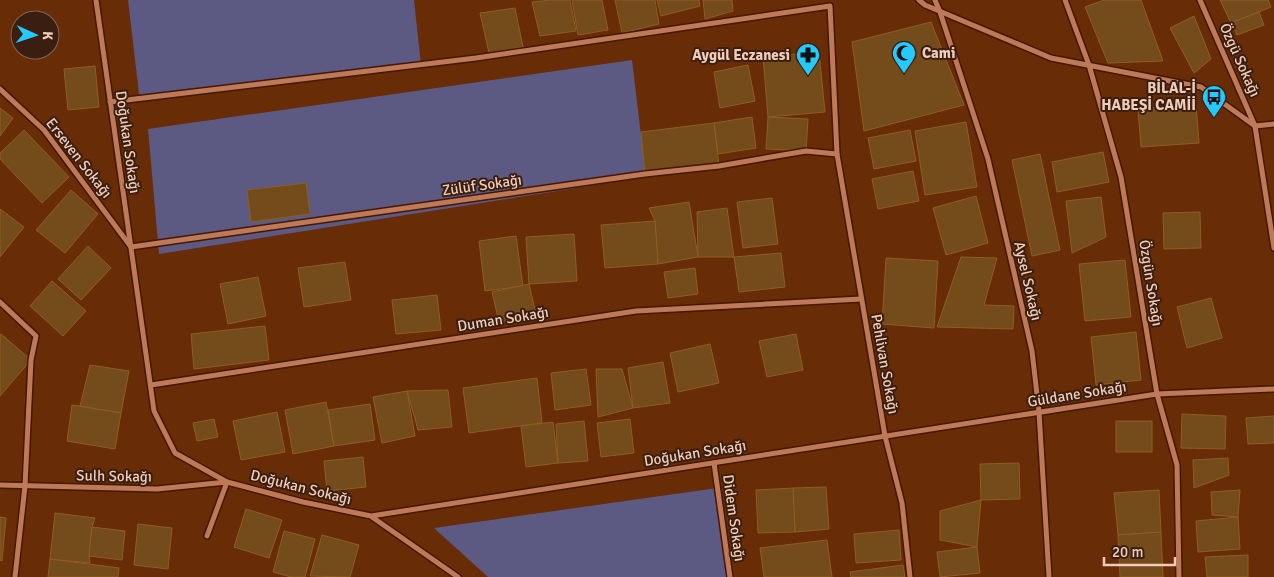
<svg xmlns="http://www.w3.org/2000/svg" width="1274" height="577" viewBox="0 0 1274 577" font-family="Signika,sans-serif">
  <style>
    .grass { fill: #5c5982 }
    .building { fill: #744b1a; stroke: #8f5e23 }
    .lines { fill: none; stroke-linecap: round; stroke-linejoin: round }
    .street-casing { stroke: #441700; stroke-width: 8 }
    .street { stroke: #bd7958; stroke-width: 5 }
    .labels { text-anchor: middle; stroke-width: 4; stroke-linejoin: round; paint-order: stroke }
    .poi-label { font-size: 15px; font-weight: bold; fill: #f2ccbb; stroke: #3a1f11; text-anchor: end }
    .street-label { font-size: 15px; fill: #f2ccbb; stroke: #3a1f11 }
  </style>
  <rect width="100%" height="100%" fill="#682c07"/>
  <g class="grass">
    <path d="M128,0H414L421,65L140,102Z"/>
    <path d="M632,60L646,177L159,254L148,129Z"/>
    <path d="M717,488L728,577H488L434,528Z"/>
  </g>
  <g class="building">
    <path d="M551,0H570L576,31L540,36L532,2Z"/>
    <path d="M572,0H602L608,30L578,35Z"/>
    <path d="M615,0H655L659,24L622,33Z"/>
    <path d="M657,0H699L700,6L661,16Z"/>
    <path d="M703,0H732L733,11L705,19Z"/>
    <path d="M1104,0H1141L1163,61L1108,63L1085,7Z"/>
    <path d="M1220,0H1268L1271,7L1231,23Z"/>
    <path d="M515,8L523,47L489,53L480,13Z"/>
    <path d="M1259,12L1264,25L1237,35L1231,23Z"/>
    <path d="M1194,16L1211,59L1194,73L1170,28Z"/>
    <path d="M931,22L964,105L864,131L852,42Z"/>
    <path d="M819,52L825,112L768,117L763,57Z"/>
    <path d="M748,65L755,101L720,108L714,72Z"/>
    <path d="M95,66L99,107L68,110L64,69Z"/>
    <path d="M1196,104L1199,143L1141,147L1138,109Z"/>
    <path d="M0,108L13,118L0,136Z"/>
    <path d="M752,117L756,148L718,154L714,123Z"/>
    <path d="M768,117L808,119L806,151L766,149Z"/>
    <path d="M966,122L977,187L925,195L915,131Z"/>
    <path d="M714,123L719,166L645,174L641,132Z"/>
    <path d="M24,130L69,177L42,203L0,159V153Z"/>
    <path d="M910,130L916,161L874,169L868,138Z"/>
    <path d="M1103,152L1109,182L1057,192L1052,162Z"/>
    <path d="M1040,154L1060,250L1032,256L1012,160Z"/>
    <path d="M913,171L919,201L878,209L872,179Z"/>
    <path d="M306,183L310,214L251,222L247,190Z"/>
    <path d="M71,190L98,214L65,253L36,230Z"/>
    <path d="M976,196L988,243L946,255L933,208Z"/>
    <path d="M1101,197L1106,237L1072,253L1066,201Z"/>
    <path d="M772,198L778,244L743,248L737,202Z"/>
    <path d="M689,202L698,257L658,264L655,221L649,208Z"/>
    <path d="M727,208L734,257H698L697,212Z"/>
    <path d="M0,209L24,227L0,257Z"/>
    <path d="M1200,212L1201,248L1164,249L1163,213Z"/>
    <path d="M655,221L658,264L605,268L601,225Z"/>
    <path d="M574,234L577,281L529,284L526,237Z"/>
    <path d="M516,236L523,286L485,291L479,241Z"/>
    <path d="M88,246L111,268L81,300L58,279Z"/>
    <path d="M781,253L785,287L739,292L734,257Z"/>
    <path d="M961,257L997,258L984,305L1014,306L1013,329L937,327Z"/>
    <path d="M886,258L938,261L934,328L882,324Z"/>
    <path d="M1125,260L1131,317L1085,321L1079,264Z"/>
    <path d="M345,262L351,300L304,307L298,268Z"/>
    <path d="M695,268L698,294L668,298L664,272Z"/>
    <path d="M258,277L266,316L228,324L220,284Z"/>
    <path d="M52,281L86,311L63,336L30,306Z"/>
    <path d="M529,284L536,314L499,322L492,292Z"/>
    <path d="M437,295L441,330L396,334L392,300Z"/>
    <path d="M1211,298L1222,338L1187,348L1177,307Z"/>
    <path d="M265,326L269,360L194,369L191,334Z"/>
    <path d="M1136,332L1141,380L1096,385L1091,337Z"/>
    <path d="M1,334L31,360L0,396V336Z"/>
    <path d="M796,334L803,370L767,377L759,341Z"/>
    <path d="M710,344L719,383L678,392L670,353Z"/>
    <path d="M663,362L670,403L633,408L628,368Z"/>
    <path d="M90,365L129,371L121,413L80,406Z"/>
    <path d="M586,369L591,405L555,410L551,373Z"/>
    <path d="M596,369H622L633,408L598,417Z"/>
    <path d="M537,378L542,423L469,433L463,388Z"/>
    <path d="M448,390L452,427L418,430L407,391Z"/>
    <path d="M407,391L415,436L382,443L373,397Z"/>
    <path d="M326,402L334,446L293,454L285,410Z"/>
    <path d="M370,404L375,440L334,446L328,410Z"/>
    <path d="M72,405L121,413L115,449L67,441Z"/>
    <path d="M277,412L285,452L241,460L233,421Z"/>
    <path d="M1182,414L1226,416L1225,449L1181,448Z"/>
    <path d="M1274,416V443L1248,444L1246,418Z"/>
    <path d="M214,419L218,437L197,441L193,423Z"/>
    <path d="M630,419L634,453L601,457L597,423Z"/>
    <path d="M584,421L588,461L558,463L556,424Z"/>
    <rect x="1116" y="421" width="36" height="31"/>
    <path d="M553,422L558,463L526,467L521,426Z"/>
    <path d="M363,457L366,487L327,491L324,461Z"/>
    <path d="M1228,458L1229,475L1194,488L1193,460Z"/>
    <path d="M1019,463L1020,499L981,500L980,464Z"/>
    <path d="M826,487L829,529L795,532L793,488Z"/>
    <path d="M793,488L795,532L758,533L756,490Z"/>
    <path d="M1159,490L1161,532L1118,535L1114,493Z"/>
    <path d="M1240,490L1238,517L1212,515L1211,492Z"/>
    <path d="M981,500L977,547L940,540V511Z"/>
    <path d="M246,509L282,520L269,558L234,547Z"/>
    <path d="M55,513L95,518L92,527L89,556L90,563L50,559Z"/>
    <path d="M0,517L6,518L2,561L0,560Z"/>
    <path d="M1238,517L1240,549L1198,552L1196,521Z"/>
    <path d="M138,524L172,528L168,569L134,565Z"/>
    <path d="M92,527L125,531L122,560L89,556Z"/>
    <path d="M899,530L901,560L856,563L854,534Z"/>
    <path d="M284,531L315,539L305,577H291L273,572Z"/>
    <path d="M1161,532L1163,577H1120L1118,535Z"/>
    <path d="M322,535L359,545L350,577L310,576Z"/>
    <path d="M827,540L832,577H764L760,548Z"/>
    <path d="M977,547L980,573L940,577L937,552Z"/>
    <path d="M1248,555V577H1207L1205,557Z"/>
    <path d="M50,559L119,568L118,577H48Z"/>
    <path d="M903,565L905,577H851L850,572Z"/>
  </g>
  <g class="lines">
    <g class="street-casing">
      <g id="street">
        <path d="M96,0L154,411L175,453L227,482L303,502L371,516L1157,394L1274,389"/>
        <path d="M919,0L925,5L1051,58L1201,87L1255,126L1274,124"/>
        <path d="M935,0L940,12L988,159L1032,351L1039,412L1049,577"/>
        <path d="M1065,0L1089,65L1121,177L1157,394L1177,465L1179,577"/>
        <path d="M1200,0L1255,126L1274,248"/>
        <path d="M0,89L44,130L131,247L645,174L719,166L806,151L837,154"/>
        <path d="M110,102L476,58L830,6L837,154L885,436L902,503L910,577"/>
        <path d="M0,302L36,336L31,360L25,486L15,577"/>
        <path d="M151,385L636,311L861,299"/>
        <path d="M714,463L730,577"/>
        <path d="M0,485L157,489L227,482"/>
        <path d="M372,517L458,577"/>
        <path d="M207,536L227,482"/>
      </g>
    </g>
    <use href="#street" class="street"/>
  </g>
  <defs>
    <g id="mosque-pin" transform="scale(1.25)"><path d="M0 17L-7.5 6A9.5 9.5 0 1 1 7.5 6Z" fill="#24c9fe" stroke="#3a1f11"/><path d="M3.5-4.9A6 6 0 1 0 3.5 4.9A5 5 0 1 1 3.5-4.9Z" fill="#111"/></g>
    <g id="pharmacy-pin" transform="scale(1.25)"><path d="M0 17L-7.5 6A9.5 9.5 0 1 1 7.5 6Z" fill="#24c9fe" stroke="#3a1f11"/><path d="M-2-6h4v4h4v4h-4v4h-4v-4h-4v-4h4Z" fill="#111"/></g>
    <g id="bus-pin" transform="scale(1.25)"><path d="M0 17L-7.5 6A9.5 9.5 0 1 1 7.5 6Z" fill="#24c9fe" stroke="#3a1f11"/><path d="M-5-6H5V4H4V6H2V4H-2V6H-4V4H-5ZM-3.5-4V0h7V-4ZM-3.5 1.2v1.5H-2V1.2ZM2 1.2v1.5H3.5V1.2Z" fill="#111"/></g>
  </defs>
  <g fill-rule="evenodd">
    <use href="#mosque-pin" x="904" y="53"/>
    <use href="#pharmacy-pin" x="808" y="55"/>
    <use href="#bus-pin" x="1214" y="97"/>
  </g>
  <g class="labels">
    <g class="poi-label">
      <text x="922" y="58" text-anchor="start">Cami</text>
      <text x="790" y="60">Aygül Eczanesi</text>
      <text x="1196" y="93">BİLAL-İ<tspan x="1196" dy="17">HABEŞİ CAMİİ</tspan></text>
    </g>
    <g class="street-label">
      <text transform="translate(1240 60) rotate(66)" y="5">Özgü Sokağı</text>
      <text transform="translate(128 142) rotate(82)" y="5">Doğukan Sokağı</text>
      <text transform="translate(79 158) rotate(52)" y="5">Erseven Sokağı</text>
      <text transform="translate(482 185) rotate(-8)" y="5">Zülüf Sokağı</text>
      <text transform="translate(1028 281) rotate(77)" y="5">Aysel Sokağı</text>
      <text transform="translate(1151 283) rotate(81)" y="5">Özgün Sokağı</text>
      <text transform="translate(503 319) rotate(-9)" y="5">Duman Sokağı</text>
      <text transform="translate(885 364) rotate(80)" y="5">Pehlivan Sokağı</text>
      <text transform="translate(1077 394) rotate(-9)" y="5">Güldane Sokağı</text>
      <text transform="translate(695 453) rotate(-9)" y="5">Doğukan Sokağı</text>
      <text transform="translate(114 476) rotate(1)" y="5">Sulh Sokağı</text>
      <text transform="translate(301 487) rotate(14)" y="5">Doğukan Sokağı</text>
      <text transform="translate(734 518) rotate(82)" y="5">Didem Sokağı</text>
    </g>
  </g>
  <g transform="translate(35 35) rotate(93)"><circle r="24" fill="#3a1f11" stroke="#846455"/>
  <path d="M0-4L9 19L0 12L-9 19Z" fill="#24c9fe"/>
  <text y="-8" font-size="14" font-weight="bold" text-anchor="middle" fill="#f2ccbb">K</text>
  </g>
  <path d="M1104 557v8h71v-8" fill="none" stroke="#f2ccbb" stroke-width="2.5"/>
  <text x="1112" y="557" font-size="15" fill="#f2ccbb" stroke="#3a1f11" stroke-width="4" paint-order="stroke">20 m</text>
</svg>
